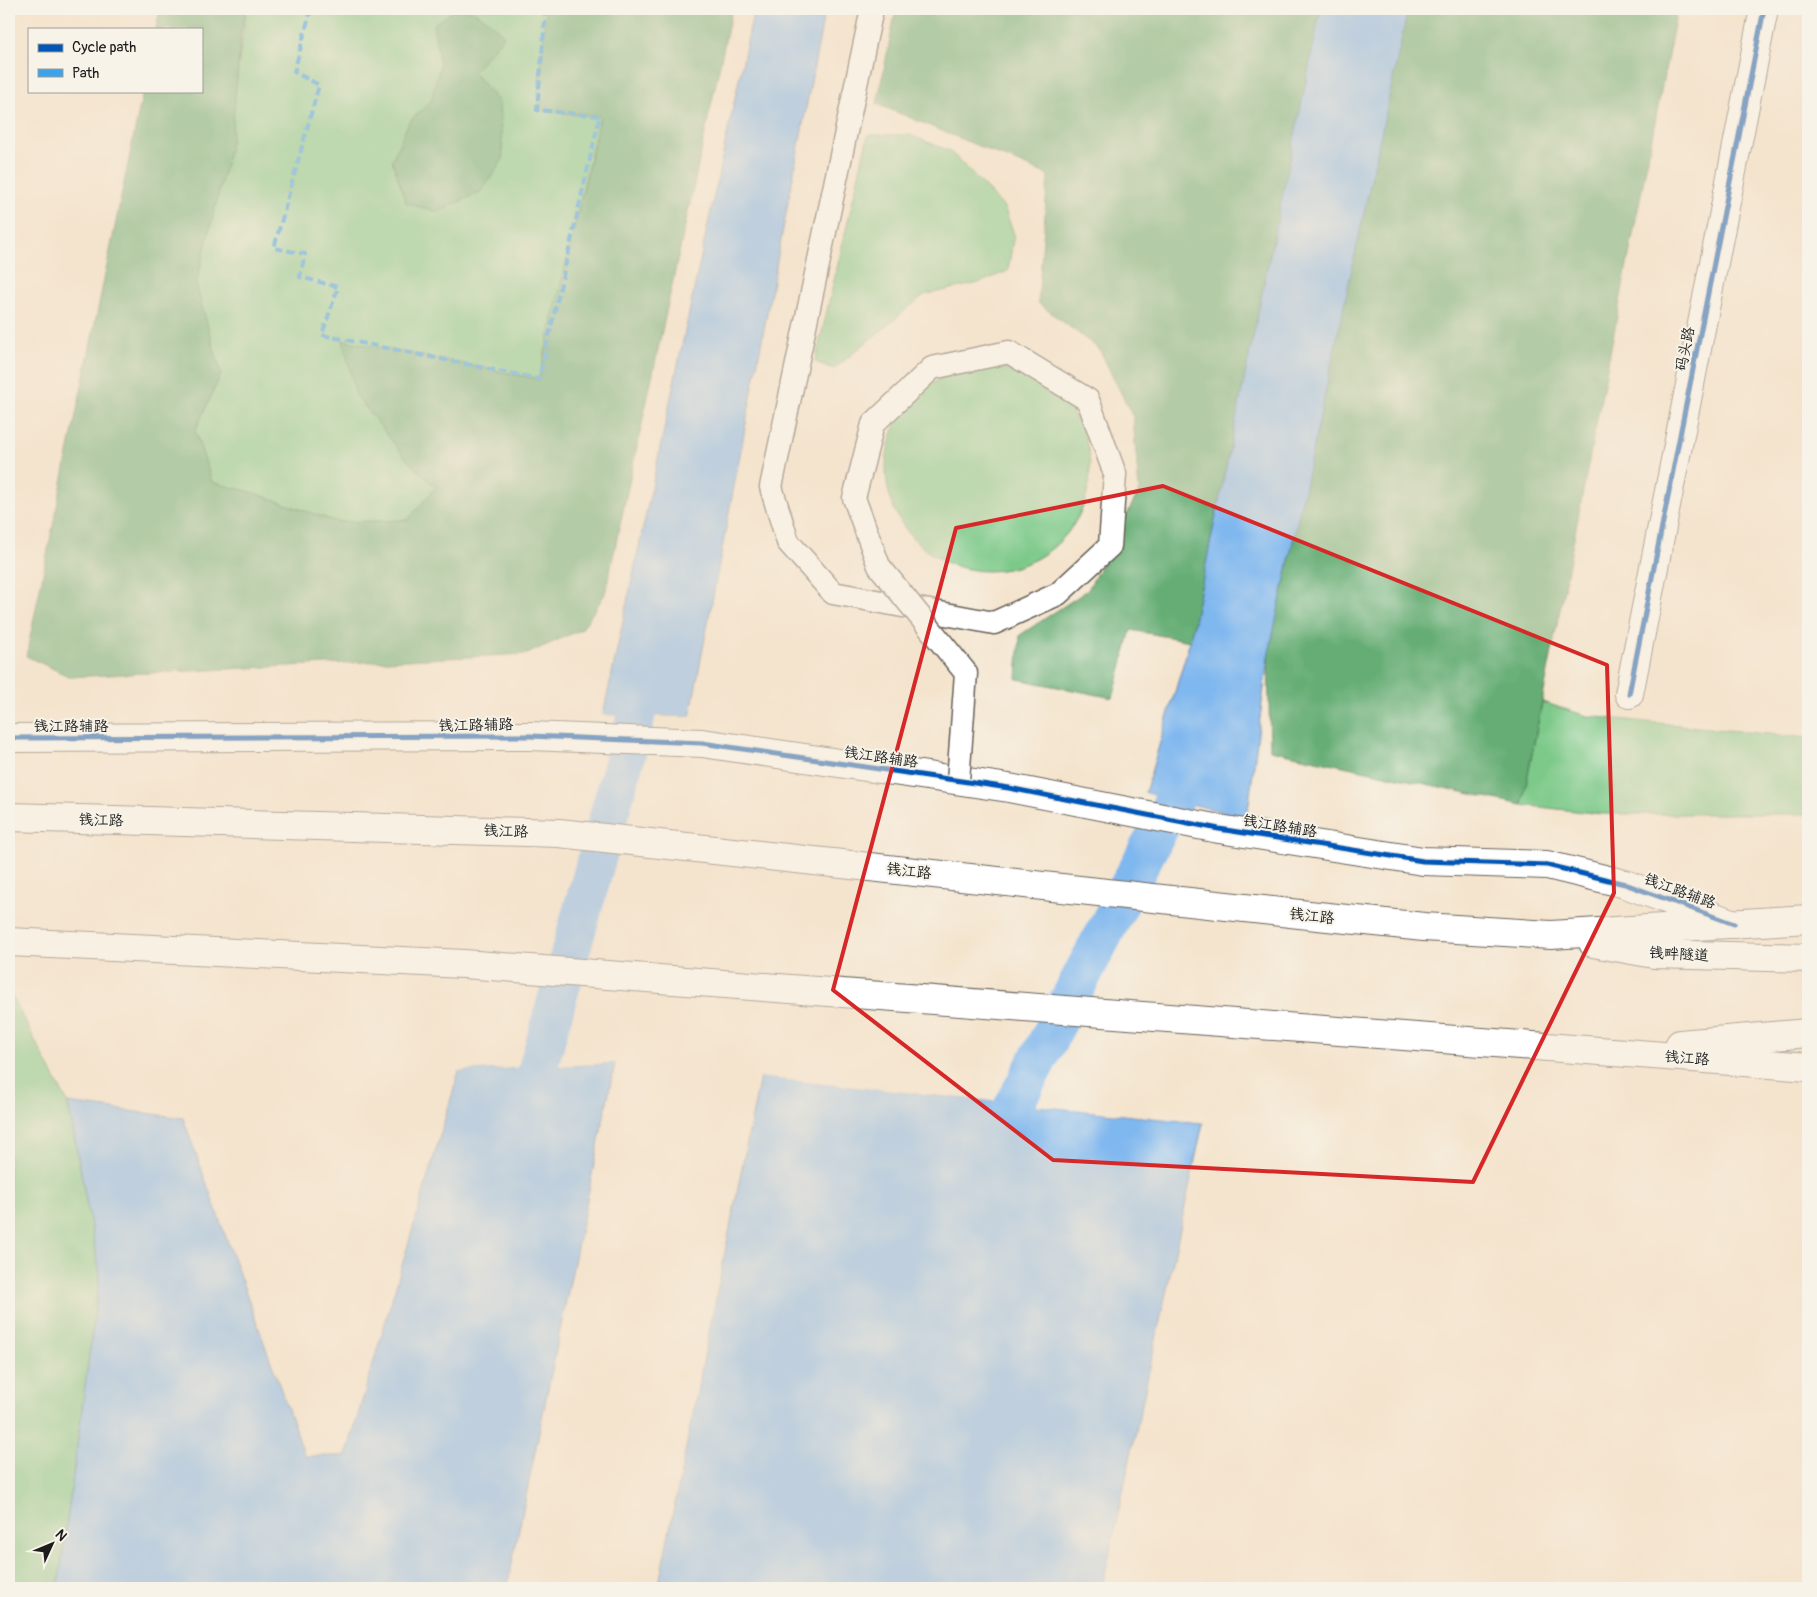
<svg xmlns="http://www.w3.org/2000/svg" width="1817" height="1597" viewBox="0 0 1817 1597" font-family="Pangolin,'LXGW WenKai TC',sans-serif">
  <style>
    .green { fill: #7cc989; stroke: #4c7252 }
    .forest { fill: #65ad75; stroke: #406448 }
    .water { fill: #7fb7ef; stroke: #4e6a86 }
    .pier { fill: #f4e4cd }
    .lines { fill: none; stroke-linecap: round; stroke-linejoin: round }
    .canal { stroke: #7fb7ef; stroke-width: 39 }
    .service-casing { stroke: #68625a; stroke-width: 25 }
    .minor-casing { stroke: #68625a; stroke-width: 30 }
    .secondary-casing { stroke: #68625a; stroke-width: 30 }
    .service { stroke: #fff; stroke-width: 22 }
    .minor { stroke: #fff; stroke-width: 28 }
    .secondary { stroke: #fff; stroke-width: 28 }
    .service-bridge-casing { stroke: #68625a; stroke-width: 25; stroke-linecap: butt }
    .service-bridge { stroke: #fff; stroke-width: 22 }
    .quiet { stroke: #3da2ea; stroke-width: 4; stroke-dasharray: 8 4; stroke-linecap: butt }
    .cycleway-casing { stroke: #f7f3e8; stroke-width: 8 }
    .cycleway { stroke: #0057b8; stroke-width: 5 }
    .marked { fill: none; stroke: #d62828; stroke-width: 4; stroke-linejoin: round }
    .labels { text-anchor: middle; stroke-width: 4; stroke-linejoin: round; paint-order: stroke }
    .street-label { font-size: 15px; fill: #1c1c1c; stroke: #f7f3e8 }
  </style>
  <rect width="100%" height="100%" fill="#f7f3e8"/>
  <filter id="ink" filterUnits="userSpaceOnUse"><feTurbulence type="fractalNoise" baseFrequency=".02" numOctaves="2"/><feDisplacementMap in="SourceGraphic" scale="10" xChannelSelector="R" yChannelSelector="G"/><feConvolveMatrix kernelMatrix="1 2 1 2 8 2 1 2 1" color-interpolation-filters="sRGB"/></filter>
  <filter id="wash" filterUnits="userSpaceOnUse"><feTurbulence type="fractalNoise" baseFrequency=".0096" numOctaves="4" result="noise"/><feDisplacementMap in="SourceGraphic" scale="20" xChannelSelector="R" yChannelSelector="G"/><feGaussianBlur stdDeviation="1.12" result="paint"/><feColorMatrix in="noise" values="0 0 0 0 0 0 0 0 0 0 0 0 0 0 0 0 0 1.4 0 .05"/><feComposite in="paint" operator="in"/></filter>
  <g filter="url(#wash)">
    <rect width="100%" height="100%" fill="#f4e4cd"/>
    <g class="green">
      <path d="M246,9H546L537,110L600,116L539,379L343,341L407,460L436,487L408,520L337,522L254,493L212,483L195,431L221,374L196,285L226,159Z"/>
      <path d="M868,135H910L950,151L1004,207L1014,234L1008,271L979,283L924,295L834,369L815,362Z"/>
      <circle cx="988" cy="469" r="102"/>
      <path d="M1542,702L1587,716L1808,738V814H1602L1522,805Z"/>
      <path d="M9,991L68,1103L100,1274L58,1588H9Z"/>
    </g>
    <g class="forest">
      <path d="M160,9H246L241,32L231,143L196,285L221,374L195,431L212,482L254,493L337,522L408,520L436,487L407,460L356,395L343,340L539,379L600,117L537,110L546,9H732L605,594L582,629L527,654L70,677L26,656L143,91H201V29H156Z"/>
      <path d="M456,9C478,9 489,21 504,36L473,72L499,102L503,159L482,191L438,212L406,203L392,160L409,122L431,101L440,65L433,25Z"/>
      <path d="M896,9H1321L1190,641L1131,630L1113,698L1017,679L1020,635L1088,590L1139,491L1133,417L1099,349L1038,303L1048,175L877,104Z"/>
      <path d="M1408,9H1677L1522,805L1270,750L1268,657Z"/>
    </g>
    <g class="water">
      <path d="M754,9H825L690,717L603,715Z"/>
      <path d="M1321,9H1408L1268,657L1247,818L1145,793L1190,641Z"/>
      <path d="M615,1063L507,1588H58L100,1274L68,1103L183,1118L305,1456H346L459,1071Z"/>
      <path d="M760,1077L1203,1123L1102,1588H658Z"/>
    </g>
    <g class="pier">
      <path d="M601,715L690,717L693,718L690,720L603,718Z"/>
      <path d="M1143,792L1145,793L1249,819L1246,821L1145,795Z"/>
      <path d="M615,1061L617,1063L459,1071V1068Z"/>
      <path d="M760,1074L1204,1121L1206,1123L757,1077Z"/>
    </g>
    <g class="lines">
      <g class="canal">
        <path d="M524,1117L631,737L647,665"/>
        <path d="M991,1149L1199,752"/>
      </g>
    </g>
  </g>
  <g filter="url(#ink)">
    <g class="lines">
      <g class="service-casing">
        <path id="service" d="M872,9L771,487L788,542L833,593L994,623L1058,594L1110,546L1115,474"/>
      </g>
      <g class="minor-casing">
        <g id="minor">
          <path d="M1629,694L1764,9"/>
          <path d="M9,738L530,736L702,743L1009,788L1219,829L1423,861L1547,865L1625,884L1734,924"/>
        </g>
      </g>
      <g class="secondary-casing">
        <g id="secondary">
          <path d="M9,817L559,833L1318,916L1424,927L1551,935L1808,919"/>
          <path d="M9,942L464,964L1808,1067"/>
          <path d="M1593,943L1654,954L1808,958"/>
          <path d="M1680,1044L1808,1033"/>
        </g>
      </g>
      <use href="#service" class="service"/>
      <use href="#minor" class="minor"/>
      <use href="#secondary" class="secondary"/>
      <g class="service-bridge-casing">
        <path id="service-bridge" d="M958,781L966,673L879,566L854,498L873,424L932,368L1009,352L1088,400L1115,474"/>
      </g>
      <use href="#service-bridge" class="service-bridge"/>
      <path class="quiet" d="M311,9L294,72L319,85L274,248L305,254L300,277L338,287L322,335L539,379L600,116L537,110L546,9"/>
      <g class="cycleway-casing">
        <g id="cycleway">
          <path d="M1629,694L1764,9"/>
          <path d="M9,738L530,736L702,743L1009,788L1219,829L1423,861L1547,865L1625,884L1734,924"/>
        </g>
      </g>
      <use href="#cycleway" class="cycleway"/>
    </g>
  </g>
  <path d="M0 0H1817V1597H0ZM1163,486L1607,665L1614,893L1473,1182L1053,1160L833,990L956,528Z" fill="#f4e4cd" fill-opacity=".55" fill-rule="evenodd"/>
  <path class="marked" d="M1163,486L1607,665L1614,893L1473,1182L1053,1160L833,990L956,528Z"/>
  <g class="labels">
    <g class="street-label">
      <text transform="translate(1685 349) rotate(-79)" y="5">码头路</text>
      <text transform="translate(476 725) rotate(-1)" y="5">钱江路辅路</text>
      <text x="71" y="731">钱江路辅路</text>
      <text transform="translate(881 757) rotate(8)" y="5">钱江路辅路</text>
      <text transform="translate(101 820) rotate(1)" y="5">钱江路</text>
      <text transform="translate(1280 826) rotate(9)" y="5">钱江路辅路</text>
      <text transform="translate(506 831) rotate(2)" y="5">钱江路</text>
      <text transform="translate(909 871) rotate(6)" y="5">钱江路</text>
      <text transform="translate(1680 891) rotate(20)" y="5">钱江路辅路</text>
      <text transform="translate(1312 916) rotate(6)" y="5">钱江路</text>
      <text transform="translate(1679 954) rotate(3)" y="5">钱畔隧道</text>
      <text transform="translate(1687 1058) rotate(4)" y="5">钱江路</text>
    </g>
  </g>
  <rect width="1817" height="1597" fill="none" stroke="#f7f3e8" stroke-width="30"/>
  <rect x="28" y="28" width="175" height="65" fill="#f7f3e8" stroke="#9f9d96"/>
  <rect x="38" y="44" width="25" height="8" fill="#0057b8" stroke="#9f9d96"/>
  <text x="72" y="52" font-size="15" fill="#1c1c1c">Cycle path</text>
  <rect x="38" y="69" width="25" height="8" fill="#3da2ea" stroke="#9f9d96"/>
  <text x="72" y="78" font-size="15" fill="#1c1c1c">Path</text>
  <g transform="translate(52 1544) rotate(46)" stroke="#f7f3e8" stroke-width="4" paint-order="stroke">
  <path d="M0-4L9 19L0 12L-9 19Z" fill="#1c1c1c"/>
  <text y="-8" font-size="14" font-weight="bold" text-anchor="middle" fill="#1c1c1c">N</text>
  </g>
</svg>
